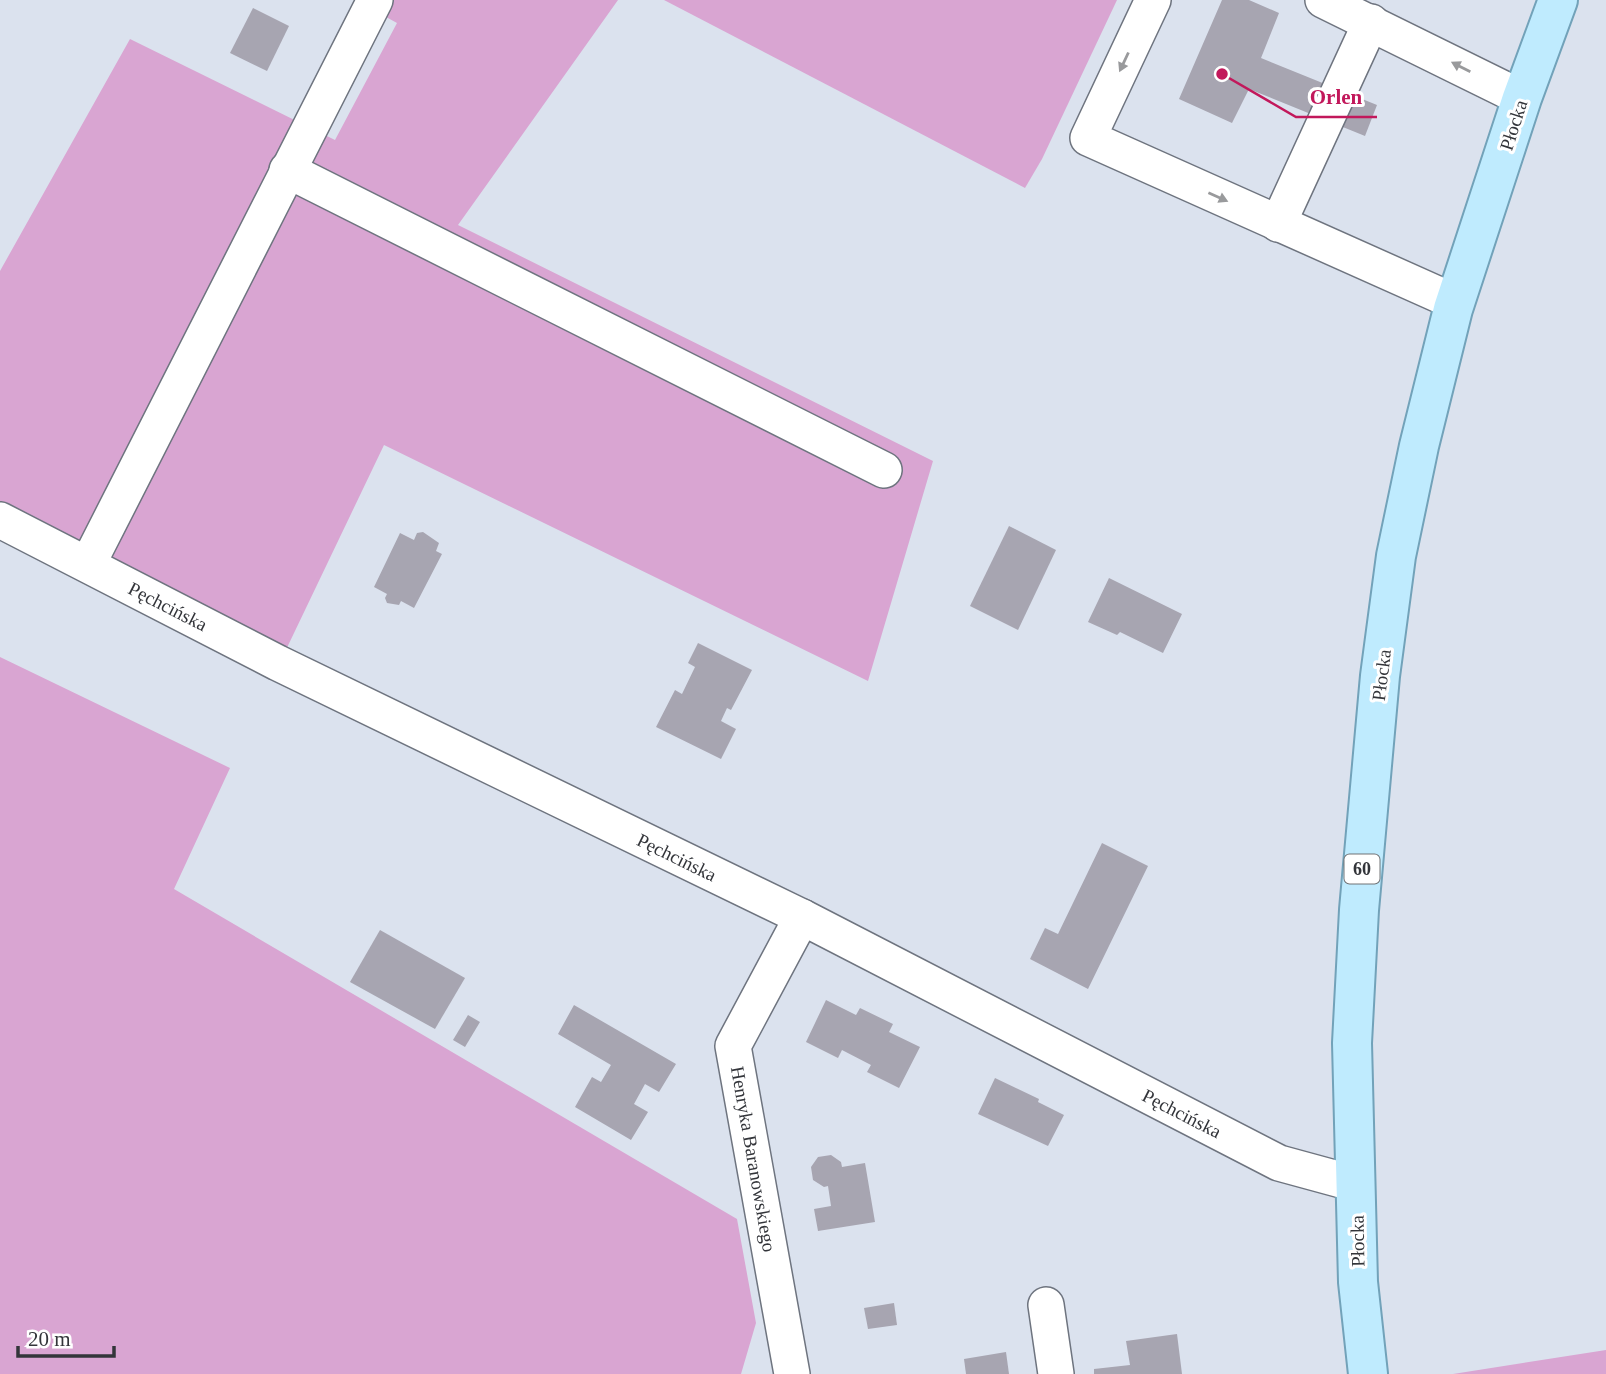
<svg xmlns="http://www.w3.org/2000/svg" width="1606" height="1374" viewBox="0 0 1606 1374" font-family="'Times New Roman',serif">
  <style>
    .green { fill: #d9a5d2 }
    .building { fill: #a7a5b1 }
    .lines { fill: none; stroke-linecap: round; stroke-linejoin: round }
    .minor-casing { stroke: #6e747f; stroke-width: 38 }
    .major-casing { stroke: #72a2b9; stroke-width: 42 }
    .minor { stroke: #fff; stroke-width: 35 }
    .major { stroke: #bfebfe; stroke-width: 38 }
    .oneway { fill: #999a9c }
    .labels { text-anchor: middle; stroke-width: 6; stroke-linejoin: round; paint-order: stroke }
    .shield { fill: #fff; stroke: #707275; stroke-width: 2 }
    .shield-label { font-size: 18px; font-weight: bold; fill: #33353a }
    .street-label { font-size: 19px; fill: #33353a; stroke: #fff }
    .leader { fill: none; stroke: #c2185b; stroke-width: 2.5 }
    .callout-dot { fill: #c2185b; stroke: #fff; stroke-width: 2.5 }
    .callout-label { font-size: 21px; text-anchor: middle; font-weight: bold; fill: #c2185b; stroke: #fff; stroke-width: 6; stroke-linejoin: round; paint-order: stroke }
  </style>
  <rect width="100%" height="100%" fill="#dbe2ee"/>
  <g class="green">
    <path d="M355,0H618L458,225L933,461L868,681L384,445L283,656L0,519V271L130,39L335,140L397,23Z"/>
    <path d="M664,0H1117L1042,159L1025,188Z"/>
    <path d="M0,657L230,768L174,889L737,1219L756,1323L741,1374H0Z"/>
    <path d="M1606,1350V1374H1453Z"/>
  </g>
  <g class="building">
    <path d="M1222,0H1249L1279,13L1261,58L1377,105L1365,136L1249,89L1232,123L1179,99Z"/>
    <path d="M253,8L289,26L267,71L230,53Z"/>
    <path d="M1009,526L1056,550L1018,630L970,606Z"/>
    <path d="M423,532L439,543L436,551L442,554L414,608L401,601L399,605L387,603L385,598L387,594L374,587L400,533L414,540L417,533Z"/>
    <path d="M1109,578L1182,614L1163,653L1120,632L1117,635L1088,622Z"/>
    <path d="M698,643L752,670L731,710L727,708L721,721L736,729L721,759L656,727L675,690L682,694L695,667L688,663Z"/>
    <path d="M1102,843L1148,866L1088,989L1030,959L1045,928L1058,934Z"/>
    <path d="M380,930L465,978L435,1029L350,982Z"/>
    <path d="M826,1000L856,1015L860,1008L893,1024L889,1032L920,1047L899,1088L867,1072L871,1065L842,1050L838,1058L806,1042Z"/>
    <path d="M574,1005L676,1064L659,1092L645,1084L634,1104L648,1112L631,1140L575,1107L592,1077L601,1082L611,1065L558,1034Z"/>
    <path d="M468,1015L480,1022L465,1047L453,1040Z"/>
    <path d="M995,1078L1039,1099L1038,1102L1064,1115L1048,1146L978,1114Z"/>
    <path d="M831,1155L841,1162L842,1167L865,1163L875,1222L818,1231L814,1209L831,1206L828,1186L824,1187L813,1180L811,1167L818,1157Z"/>
    <path d="M894,1303L897,1325L868,1329L864,1308Z"/>
    <path d="M1177,1334L1182,1374H1094V1369L1130,1365L1126,1341Z"/>
    <path d="M1006,1352L1009,1374H966L964,1359Z"/>
  </g>
  <g class="lines">
    <g class="minor-casing">
      <g id="minor">
        <path d="M1153,0L1088,138L1455,302"/>
        <path d="M1323,0L1522,98"/>
        <path d="M287,170L884,470"/>
        <path d="M1278,224L1371,22"/>
        <path d="M0,520L278,663L802,917L1279,1163L1356,1184"/>
        <path d="M88,564L375,0"/>
        <path d="M1046,1305L1056,1374"/>
        <path d="M792,1374L733,1046L802,917"/>
      </g>
    </g>
    <g class="major-casing">
      <path id="major" d="M1368,1374L1358,1282L1352,1043L1359,910L1380,676L1396,556L1419,446L1453,309L1522,98L1558,0"/>
    </g>
    <use href="#minor" class="minor"/>
    <use href="#major" class="major"/>
  </g>
  <defs><path id="oneway-solid" d="M-6-.8H1V-3.2L6.5 0L1 3.2V.8H-6Z" transform="scale(1.75)"/></defs>
  <g class="oneway">
    <use href="#oneway-solid" transform="translate(1124 62) rotate(115)"/>
    <use href="#oneway-solid" transform="translate(1461 67) rotate(-153)"/>
    <use href="#oneway-solid" transform="translate(1218 197) rotate(24)"/>
  </g>
  <g class="labels">
    <rect class="shield" x="1344.5" y="854.5" width="35" height="29" rx="5"/>
    <g class="shield-label">
      <text x="1362" y="875">60</text>
    </g>
    <g class="street-label">
      <text transform="translate(1513 125) rotate(-72)" y="7">Płocka</text>
      <text transform="translate(168 606) rotate(27)" y="7">Pęchcińska</text>
      <text transform="translate(1381 675) rotate(-83)" y="7">Płocka</text>
      <text transform="translate(677 857) rotate(26)" y="7">Pęchcińska</text>
      <text transform="translate(1182 1113) rotate(27)" y="7">Pęchcińska</text>
      <text transform="translate(754 1159) rotate(80)" y="7">Henryka Baranowskiego</text>
      <text transform="translate(1357 1241) rotate(-91)" y="7">Płocka</text>
    </g>
  </g>
  <path class="leader" d="M1222 74L1296 117H1377"/>
  <circle class="callout-dot" cx="1222" cy="74" r="7"/>
  <g class="callout-label">
    <text x="1336" y="104">Orlen</text>
  </g>
  <path d="M18 1346v10h96v-10" fill="none" stroke="#33353a" stroke-width="3.5"/>
  <text x="28" y="1346" font-size="21" fill="#33353a" stroke="#ffffff" stroke-width="5" paint-order="stroke">20 m</text>
</svg>
